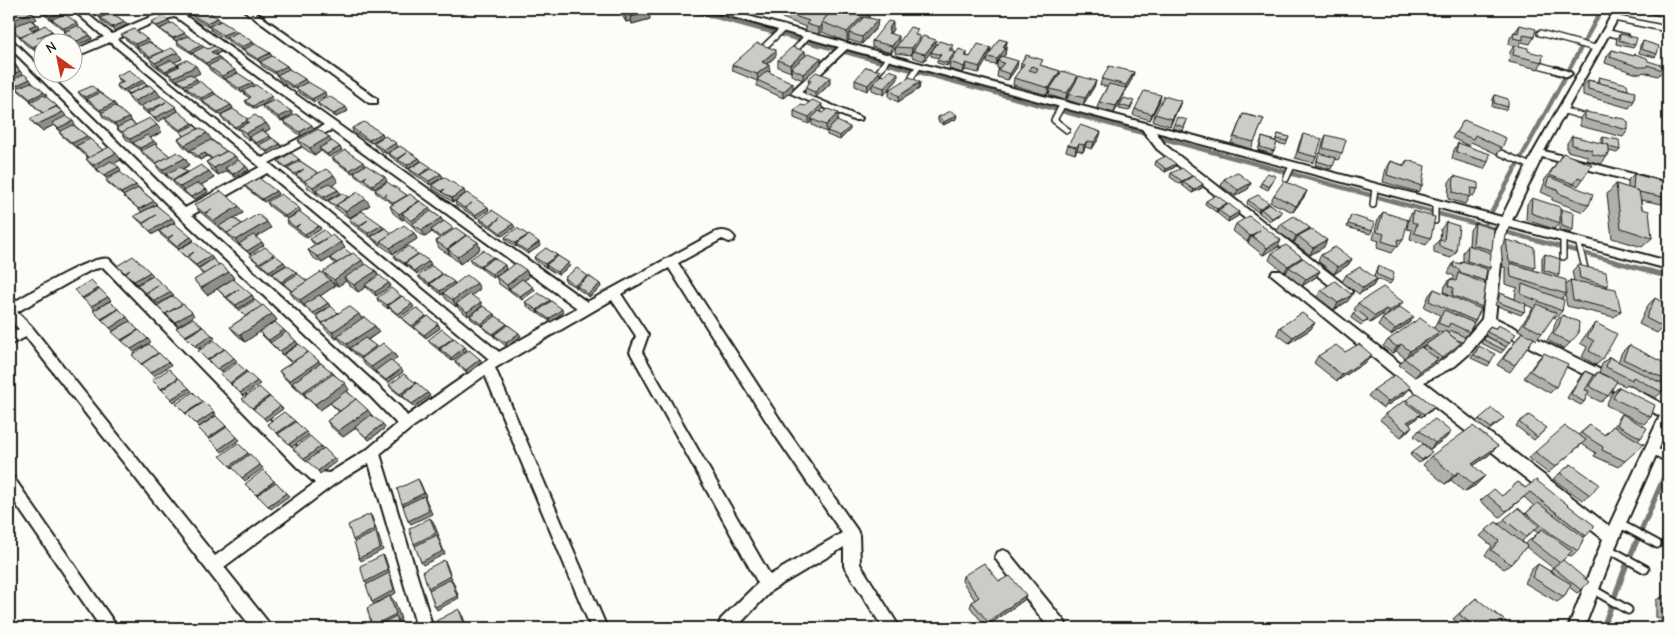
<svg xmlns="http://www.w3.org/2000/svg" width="1677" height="637" viewBox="0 0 1677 637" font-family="'Comic Neue',sans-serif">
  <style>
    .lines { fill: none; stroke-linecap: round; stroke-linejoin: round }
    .stream-far1 { stroke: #797876; stroke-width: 4.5 }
    .stream { stroke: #797876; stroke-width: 5.5 }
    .lane-far1-casing { stroke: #1c1c1c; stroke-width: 8 }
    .lane-casing { stroke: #1c1c1c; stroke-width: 11 }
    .street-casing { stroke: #1c1c1c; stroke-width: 4 }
    .lane-far1 { stroke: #fdfcf7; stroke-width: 5 }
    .lane { stroke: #fdfcf7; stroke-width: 7 }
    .street { fill: #fdfcf7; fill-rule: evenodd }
    .wall { fill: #afafac; stroke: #1c1c1c; fill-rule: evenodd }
    .shaded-wall { fill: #8f8e8c; stroke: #1c1c1c }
    .building { fill: #cccbc8; stroke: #1c1c1c; fill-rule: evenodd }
  </style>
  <rect width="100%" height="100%" fill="#fdfcf7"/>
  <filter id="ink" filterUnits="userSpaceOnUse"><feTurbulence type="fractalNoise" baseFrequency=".02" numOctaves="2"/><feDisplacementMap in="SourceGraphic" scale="10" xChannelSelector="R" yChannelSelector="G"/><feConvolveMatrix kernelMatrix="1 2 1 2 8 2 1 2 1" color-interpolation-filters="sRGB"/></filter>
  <g filter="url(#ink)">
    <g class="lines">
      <g class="stream-far1">
        <path d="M687,9L1653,272"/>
        <path d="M1484,226L1602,9"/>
      </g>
      <g class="stream">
        <path d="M1648,271L1668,276"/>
        <path d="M1603,628L1626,566L1668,468"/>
      </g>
      <g class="lane-far1-casing">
        <g id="lane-far1">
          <path d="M1614,18L1662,28"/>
          <path d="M1605,32L1626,37"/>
          <path d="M1540,33L1595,48"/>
          <path d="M764,47L784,28"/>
          <path d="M794,51L809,34"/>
          <path d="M1539,65L1556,70"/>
          <path d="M878,73L889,56"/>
          <path d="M911,83L912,76L919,66"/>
          <path d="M1063,104L1054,120L1067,130"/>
          <path d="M1561,110L1589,118"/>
          <path d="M1501,153L1533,167"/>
          <path d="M1286,179L1292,166"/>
          <path d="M1435,204V221"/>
          <path d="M1373,205L1375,188"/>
          <path d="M1563,237V257"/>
          <path d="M1578,241L1586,272"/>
        </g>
      </g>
      <g class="lane-casing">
        <g id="lane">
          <path d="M1585,271L1586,273"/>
          <path d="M1652,450L1668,458"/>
          <path d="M1620,524L1657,544"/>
          <path d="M1607,548L1645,569"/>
          <path d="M1592,589L1628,610"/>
        </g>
      </g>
      <g class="street-casing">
        <g id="street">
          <path d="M72,9H81L112,34C130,26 165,7 183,14L587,302L716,232C723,230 731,231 735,238L733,241L729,242L722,239L678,263L787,430L857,530L859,535L860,564L900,628H883L847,571L844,566V547L772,590L736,628H720L719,625L721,619L758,583L630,352L636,336L612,300L495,368L607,628H591L485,375L410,429L380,454L433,628H417L369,463L336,483L224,567L268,622L270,628H252L26,337L9,345V334L19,329L9,319V305C27,295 91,254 109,259L322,472L329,473L368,449L397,424L370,396L180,217L9,47V39L12,40L42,69V72H46L185,208L260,167L110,42L72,58V51L104,37ZM174,17L177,18L324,125L262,158L117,39L155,22ZM331,130L577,308L499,352L269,163ZM267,173L489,359L407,416L401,408L380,388L192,215ZM103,267L297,467L315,483L215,556L32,327L17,312L91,270ZM669,268L777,438L842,533L770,575L642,352L648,335L621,294Z"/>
          <path d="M242,9H251L377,99V103H369Z"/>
          <path d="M710,9H723L922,64L1502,217L1533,153L1615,9H1623L1544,151L1668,183V191L1542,157L1512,220L1668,261V269L1509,227L1504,237L1495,318L1597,368L1668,407V428L1615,548L1584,628H1568L1603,539L1408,386L1271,274L1273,271H1281L1415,375L1445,358L1460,345L1482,319L1492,237L1499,224L1156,132L1165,145L1350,289L1352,292L1350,295H1342L1157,149L1142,129L847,49L801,92L862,118L861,120H853L790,93L839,47L711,11ZM1490,327L1587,376L1660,416L1609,526L1424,382L1455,366L1470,353Z"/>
          <path d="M1556,67L1570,72L1572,74L1567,77L1553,72V68Z"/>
          <path d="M9,476L14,478L118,628H101L9,494Z"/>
          <path d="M1003,550L1008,552L1065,622L1067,628H1049L998,562L995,557L998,552Z"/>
        </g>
      </g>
      <use href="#lane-far1" class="lane-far1"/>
      <use href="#lane" class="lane"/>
      <use href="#street" class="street"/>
    </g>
    <g class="wall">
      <path d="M9,9L37,19L32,21L37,24L39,27L33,30L52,31L57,38L42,42V58L38,53L25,44L20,38V37L13,31L10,28H11L9,26Z"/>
      <path d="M37,9H58L79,26L78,27L90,35L92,39L79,44L66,35L64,32L65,31Z"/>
      <path d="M88,9H109L113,14L125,22L127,25L115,31L102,22L100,18Z"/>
      <path d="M184,9L203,10L237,33L253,42L254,44L270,53L272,57L287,66L289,69L326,96L314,102L298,92L296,88L295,89L279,79L277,75L262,66L260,62L245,53L244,50L243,51L228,41L226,38L225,39L211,30L209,26L218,22L208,27L194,18L193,16H192L186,12Z"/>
      <path d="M620,9H646L650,19L632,24L631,21L626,22L621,14Z"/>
      <path d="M757,9H773L767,14L757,10Z"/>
      <path d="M825,9H869V18L877,27L862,44L849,40L847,42L822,32L819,34L806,31V27L782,18V12H825Z"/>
      <path d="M1634,9H1664L1659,16L1634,10Z"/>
      <path d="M169,21L171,24L176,41L162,32L160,29L153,25L151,22Z"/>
      <path d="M1668,22V33L1665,32V25Z"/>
      <path d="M1520,25L1534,37L1530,44L1521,42L1519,46L1542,62L1538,69L1509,62L1510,52L1514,46L1509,44L1510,38L1514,32H1515Z"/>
      <path d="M893,29L890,34L899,43L918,35L920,40L935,46L924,61L912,57V53L911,55L895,53L896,47L898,43L891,53L872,47V41Z"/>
      <path d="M1620,34L1635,45L1633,48L1616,44L1617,37Z"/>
      <path d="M121,35L149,42L163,51L182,59L174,62L179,66L178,64L200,73L193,76L198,82L231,105L233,108L220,115L204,104L203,102L188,91L186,88L172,78L169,74H167L153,64L149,58L139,51L137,48L124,38Z"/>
      <path d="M176,41L221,52L215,55L221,60L237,73L253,83L254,86L273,99L255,109L247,104L245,101L250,98L245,95L244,92L242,93L227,82L225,79L224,80L210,70L208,66L194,56L193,54L178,45Z"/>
      <path d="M1007,41L1005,55L1003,57L1017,67L1008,80L997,77L998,70L1000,69L997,68V64L996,65L987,63L988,57L979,73L965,70L963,73L949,69L950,62L952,59L947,66L937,63V60L939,58L931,56V52L953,48L951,51L955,52V55L967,52V56L970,57L990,54Z"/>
      <path d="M1643,41L1657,54L1655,57L1639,53L1640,45Z"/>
      <path d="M1612,50L1634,56L1635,54L1663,70L1658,76L1643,72L1641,74L1634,73L1605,63L1607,56Z"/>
      <path d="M776,56L767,64L770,71L769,72L793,90L783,98L757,86V81L733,71L732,65Z"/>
      <path d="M806,56L821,58V64L803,80L791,75V71V72L778,67V60Z"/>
      <path d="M9,59L14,63L23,75L47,96H45L57,106L66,116L75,125H74L87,136L89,139L103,150L121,160L114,163L121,170L106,178L92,166L86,159L88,158L76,147H75L61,135L59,132L60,131L54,125L42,131L36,126L30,119L42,113L33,105L30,102L31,101L20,92L12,84L9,85Z"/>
      <path d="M1021,63L1042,66L1060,71L1059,75L1076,82L1096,81L1094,87L1083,105L1067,100L1069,94L1065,100L1049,95L1050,91L1047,95L1013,85L1014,78L1020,70Z"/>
      <path d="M1134,72L1132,79L1125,91L1124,95L1114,113L1097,108L1099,102L1107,87L1100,85L1102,79Z"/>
      <path d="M116,76L143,80L146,84L156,90L161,97L176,107L178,111L157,122L150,114L149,115L143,110L141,106L139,107L132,102L127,95H129L127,93H126L119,89L116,85L122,82L119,80Z"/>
      <path d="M880,76H884L898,79L884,95L872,90V86L867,91L855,86V80Z"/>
      <path d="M1599,77L1628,90L1634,101L1629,108L1583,95V86L1588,80L1597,82Z"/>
      <path d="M808,79L830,84L815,98L805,94V88L809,84Z"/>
      <path d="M920,82L919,89L898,102L889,97V90Z"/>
      <path d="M78,92L100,93L114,103L117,107H116L129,118L132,121H131L136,125L162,132L150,138L154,141L156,145L170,156L189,165L183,169L187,172L209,171L214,178L201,185L206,189L208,192L194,200L177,187L173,182L160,171L155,164L144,155L141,151H142L126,139L123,134L119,131L116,128L117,127L103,117L101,113H102L81,96Z"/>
      <path d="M1161,95L1159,102L1150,120L1133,115L1135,109Z"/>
      <path d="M1495,95L1508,107L1505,110L1492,107L1493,99Z"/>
      <path d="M1181,101L1170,126L1153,121L1155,114Z"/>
      <path d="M317,103L348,111L336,117L319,106Z"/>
      <path d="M1133,104L1129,111L1119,109L1120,105Z"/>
      <path d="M262,106L291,111L293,114L281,121L264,109Z"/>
      <path d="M794,111H822L821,112L838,120L826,132L812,125V121L809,124L794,118Z"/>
      <path d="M1585,112L1628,130L1623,137L1580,126V118Z"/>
      <path d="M1243,114L1264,119L1251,149L1231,143Z"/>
      <path d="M220,115L266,123L270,129L265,132L282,147L269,154L261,148L259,146L242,135L239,129L238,130L222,119Z"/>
      <path d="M938,117L956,119L943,125L938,121Z"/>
      <path d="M165,118L193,123L196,126L212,140L226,151L235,156L238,160L246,166L249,170L235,177L227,171L218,175L211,169L206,162L211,159L207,156L200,160L192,154L191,151L190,152L183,146L178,139L184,136L181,132L167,122Z"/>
      <path d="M1187,120L1183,131L1172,128L1174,124Z"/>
      <path d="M1464,120L1502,148L1497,154L1471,142L1469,146L1452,138Z"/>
      <path d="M283,121L314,129L301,136L285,124Z"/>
      <path d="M352,128L382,133L383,136L371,143L353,132Z"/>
      <path d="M850,130L840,140L827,135V131Z"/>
      <path d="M1101,132L1099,138L1092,149L1085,147L1083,152L1077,150L1075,154L1066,151L1068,145Z"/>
      <path d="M1278,134L1289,137L1286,145L1277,143L1272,154L1258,150L1262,137L1275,141Z"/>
      <path d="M1303,134L1316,157L1313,163L1295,158L1300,141Z"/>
      <path d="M1326,135L1342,153L1338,160L1335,159L1331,169L1315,165L1318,157L1320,154L1323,142Z"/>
      <path d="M1572,136L1601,144V140L1603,137L1620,150L1617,153L1609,151V154L1601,164L1587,160V156L1567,151V143Z"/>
      <path d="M298,140L331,141L340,147L342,150L329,157L321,151L314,155L302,147Z"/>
      <path d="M373,143L398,147L386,154L375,146Z"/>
      <path d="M1458,143L1488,162L1484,169L1452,159L1454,150Z"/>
      <path d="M1668,152V172L1667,171L1664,156Z"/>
      <path d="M388,153L419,158L421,161L408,169L390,156Z"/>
      <path d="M1563,153L1583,179L1578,186L1574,184L1572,186L1589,205L1583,212L1552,200V197L1541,192L1544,184L1545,182L1544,181Z"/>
      <path d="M332,158L365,166L352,173L334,161Z"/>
      <path d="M299,159L300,161L318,173L338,182L332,185L338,190L340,193L326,201L308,188L306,184L280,164L278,161Z"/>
      <path d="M1407,160L1422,186L1418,192L1383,182L1386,168L1390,161L1403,165Z"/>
      <path d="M1156,161L1176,164L1175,167L1165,172L1155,165Z"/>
      <path d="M431,168L441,174L443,177L430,185L421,178H420L411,172L409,169Z"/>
      <path d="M354,172L387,181L374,189L355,176Z"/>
      <path d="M1171,173L1192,176L1191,178L1203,184L1202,188L1192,193L1182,185L1183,183L1180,184L1170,177Z"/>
      <path d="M1634,174L1668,198L1662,204L1641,200L1642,209L1652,238L1642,247L1612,238L1607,194L1616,184L1628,188V180Z"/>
      <path d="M1454,176L1478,189L1473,196L1470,195L1465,204L1448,199L1449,182Z"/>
      <path d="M1224,179L1251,183L1248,189L1235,196L1221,186Z"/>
      <path d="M106,180L136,185L157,204L156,205L175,222L153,234L134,216L142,212L108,183Z"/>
      <path d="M1274,180L1268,190L1260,186L1261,183Z"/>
      <path d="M432,185L464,190L465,194L453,202L433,189Z"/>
      <path d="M245,186L276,191L278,194L264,202L247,189Z"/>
      <path d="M375,190L407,195V196L419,201L430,208L431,211L441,218L443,222L454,229L467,236L480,249L460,264L450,255L439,248L436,241L440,239L432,232L425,237L415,230L414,227L404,219L402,220L393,213L390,206L393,204L376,193Z"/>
      <path d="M1307,191L1304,197L1293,212L1270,202L1274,195Z"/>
      <path d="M348,197L370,205L349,218L330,204L328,201Z"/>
      <path d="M1532,198L1560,210L1561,209L1573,230L1571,233L1559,230V224L1554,229L1526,220L1527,204Z"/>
      <path d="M1248,200L1269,203L1268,205L1280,215L1270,221L1259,213L1260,211L1258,212L1247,204Z"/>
      <path d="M455,201L489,210L477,218L456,205Z"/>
      <path d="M1206,201L1226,206L1239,212L1238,216L1228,222L1217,213L1218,211L1216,212L1205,204Z"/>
      <path d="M267,202L301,211L287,219L269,206Z"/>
      <path d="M194,205L243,213L234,218L242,224L271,228L256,237L264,245L250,254L232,240L229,236L221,229L219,227H218L199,211Z"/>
      <path d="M1413,211L1431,238L1426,245L1410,239L1412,230L1407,229L1409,217Z"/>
      <path d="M1383,212L1403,240L1398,247H1396L1392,253L1377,248L1379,241L1373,239L1378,219Z"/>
      <path d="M1351,215L1372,231L1370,234L1347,227Z"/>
      <path d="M349,219L382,225L384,228L370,237L351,223Z"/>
      <path d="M480,219L515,227L502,236L492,228L481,222Z"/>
      <path d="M286,220L319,226L321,229L307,238L288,224Z"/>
      <path d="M1446,222L1456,252L1451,258L1434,253V246L1439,240H1440L1441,229Z"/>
      <path d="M1475,223L1492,250L1490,253V268L1487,272L1485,281L1484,283L1482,307L1469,332L1465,337L1463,342L1460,346L1459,345L1456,349L1436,364L1435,363L1433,365L1415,377L1399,365L1405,358L1396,351L1392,353L1383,346L1388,340L1434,328L1440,315L1424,307L1429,295L1434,289L1448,295L1449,294L1444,292L1445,286L1450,279L1453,280L1454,278V276L1448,273L1450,269L1454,262L1459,264L1462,261H1463V252L1469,245L1470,230ZM1445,330L1449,332L1448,333H1443ZM1438,332L1443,333L1425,345L1423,348L1421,347L1434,339Z"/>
      <path d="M1236,224L1278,247L1263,255L1248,243L1249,241L1247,242L1233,231Z"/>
      <path d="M1281,224L1310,228L1309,230L1324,247L1310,255L1294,243L1295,241L1293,242L1277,231Z"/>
      <path d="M159,231L191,237L194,240L178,249L161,235Z"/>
      <path d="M392,233H414L417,239L393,254L373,240L371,237Z"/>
      <path d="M330,236L341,242L344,249L365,265L376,271L378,276L389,283L391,286L376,296L366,287L358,292L348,284L346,281L338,286L332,282L335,286L320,296L328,303L330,306L315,316L294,298L290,292L291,291L275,278L272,274H297L307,281L326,276L323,272L336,264L332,261L330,258L322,263L312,257L308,250L315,245L312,242L310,239Z"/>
      <path d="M528,236L540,246L528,254L518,247L517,246L516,247L506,240L505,237Z"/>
      <path d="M1506,240L1535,268L1533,270L1542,273V257L1545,254L1559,275L1556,278L1566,285L1570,280L1574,281L1572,271L1578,265L1608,286L1606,287L1621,311L1614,317L1567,306L1565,295L1562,299V311L1556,318L1553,317L1542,333L1536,340L1534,338L1515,365L1510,372L1497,365L1517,339L1522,332L1518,330L1533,308L1526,305L1524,312L1521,315L1495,305L1498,297L1500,293L1515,299L1516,290L1518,288L1505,284V270L1506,268L1503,267L1501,247Z"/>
      <path d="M178,250L211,256L213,260L229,272L234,278L207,295L194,280L203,275L198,269V268L181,253Z"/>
      <path d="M1272,253L1301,260L1320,271L1316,277L1302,286L1286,273L1287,271L1284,272L1269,260Z"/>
      <path d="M274,255L271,274L253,259L250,256Z"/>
      <path d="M418,255L429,261L431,265L417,274L407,266H406L396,259L394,256Z"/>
      <path d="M557,255V256L569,263L570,266L558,275L547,268V267L546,268L535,260L534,257Z"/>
      <path d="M1321,255L1352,259L1348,265L1334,274L1318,261Z"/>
      <path d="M493,257L506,269L493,278L483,270L482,269L471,263L470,259Z"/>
      <path d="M1378,266L1392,281L1390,284L1376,279H1377L1373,286L1359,294L1342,282L1346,275L1374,277L1376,270Z"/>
      <path d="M526,270L529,277L524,280L535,290L522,300L511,292L510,291H509L499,284L496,277Z"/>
      <path d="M443,275L454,282L455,284L480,289L471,296L482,306L468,316L458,308L457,306L456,307L446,299L443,294L442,295L431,286H430L420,279L418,276Z"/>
      <path d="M588,277L600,284L601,287L589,297L578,289L577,288L565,281L564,278Z"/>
      <path d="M217,289L252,295L254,299L238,309L220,292Z"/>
      <path d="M1321,290L1348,301L1334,310L1317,297Z"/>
      <path d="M401,296L414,307L400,317L389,308L388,309L378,301L377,298Z"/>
      <path d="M1655,298L1663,327L1657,333L1639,324L1648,305Z"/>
      <path d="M550,300L563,312L551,322L539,314V313L538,314L527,306L525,302Z"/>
      <path d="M1403,302L1398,308L1409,323L1391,335L1378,326L1382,319L1385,317L1382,315L1370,323L1367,320L1366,322L1361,325L1351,318L1353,314L1357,312L1354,310L1358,303Z"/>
      <path d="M239,310L272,314L277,320L245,342L235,333L230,327L246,316Z"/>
      <path d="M338,313L362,318L375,326L379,332L368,340L377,348L393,352L397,358L392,362L403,372L388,383L365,365L361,359L341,342L338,338L336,339L326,330L322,324V323L318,320L316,316Z"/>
      <path d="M494,314L495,316L507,324L521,336L507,347L495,337L484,329L483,327L471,319L470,316Z"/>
      <path d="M1562,315L1570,343L1564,349L1547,340L1553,331L1556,321Z"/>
      <path d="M427,317L438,324L440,328L426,338L415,329H414L404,321L402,318Z"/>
      <path d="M1596,323L1603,359L1596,365L1582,357L1587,347L1580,343L1590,329Z"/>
      <path d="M1498,325L1509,343L1506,347L1485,335L1487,329L1490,326L1495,328Z"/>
      <path d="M1280,327L1311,329L1289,343L1277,334Z"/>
      <path d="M259,332L287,333L296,341L298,344L282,355Z"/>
      <path d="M1486,336L1504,350L1501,353L1481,343Z"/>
      <path d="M453,338L467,350L452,361L430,343L428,340Z"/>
      <path d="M1629,345L1665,379L1660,382L1662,392L1655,398L1627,384L1625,386L1616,382L1608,396L1601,402L1587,395L1584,402L1581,405L1567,398L1582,374L1585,371L1594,375L1598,372L1599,373L1602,364L1609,357L1618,362L1622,352Z"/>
      <path d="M1479,346L1490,363L1488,366L1471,358Z"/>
      <path d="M1345,352L1372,355L1367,361L1337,381L1314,363L1318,356Z"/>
      <path d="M1544,353L1556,387L1550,393L1524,378L1538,359Z"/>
      <path d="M283,355L319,361L320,363L332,372L349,390L347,391L385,428L369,440L356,428L343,437L331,427L327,421L339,412L330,403L335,400L320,410L295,387L284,378L279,371L291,363Z"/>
      <path d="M480,359L482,362L468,373L456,364L455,361Z"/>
      <path d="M416,384L430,396L414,407L403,397H402L391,388L389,385L416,383Z"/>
      <path d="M1619,387L1651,417L1644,424L1606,405L1612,393Z"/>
      <path d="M1373,390L1406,393L1383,408L1368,396Z"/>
      <path d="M1406,400L1435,407L1432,410L1421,417L1419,416L1415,420L1409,424L1412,426L1407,432L1401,437L1380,420L1385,414Z"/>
      <path d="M1622,414L1641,438L1638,440L1625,461L1618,467L1594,456L1596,453L1582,444L1548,473L1528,458L1535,452L1578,435L1590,425L1604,435L1613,426L1614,427L1619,418Z"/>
      <path d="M1479,419L1501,421L1488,431L1476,422Z"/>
      <path d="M1519,422L1547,428L1534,440L1516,426Z"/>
      <path d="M1419,430L1446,438L1430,449L1414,436Z"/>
      <path d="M1498,446L1489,455L1473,466L1485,476L1476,485L1464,492L1451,480L1445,484L1423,465L1431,456Z"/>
      <path d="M1412,452L1429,455L1419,463L1410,455Z"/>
      <path d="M1571,464L1590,495L1582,500L1553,479Z"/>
      <path d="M1518,482L1586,536L1584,537L1578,551L1571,556L1568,555L1562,560L1581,590L1577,593L1569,587L1564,597L1557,602L1525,583L1531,570L1538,564L1556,575L1550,570L1553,568L1526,547L1511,564L1504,569L1485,555L1492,546L1480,536L1496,522L1499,524L1518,508L1525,514L1534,506L1524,497L1500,517L1480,501L1487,495L1502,496ZM1534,530L1538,533L1525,544L1522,541Z"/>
      <path d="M963,576L999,581L1024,600L986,627L970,607L972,602L975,600L962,581Z"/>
      <path d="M1665,595L1668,597V623L1656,617V600Z"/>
      <path d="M1476,598L1506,628H1464L1453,619Z"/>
    </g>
    <g class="shaded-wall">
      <path d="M9,9H24L9,15Z"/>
      <path d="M200,9H202L204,11L192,15L193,16H192L190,13Z"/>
      <path d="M767,9H773L767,14Z"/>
      <path d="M869,9V18L849,33V40L847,42V32Z"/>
      <path d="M111,10L113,14L101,19L99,15Z"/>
      <path d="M32,12L37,19L12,29L9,24V19Z"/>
      <path d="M63,12L65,15L52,21L50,17Z"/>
      <path d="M649,12L650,19L632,24L631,17Z"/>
      <path d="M630,14L631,21L626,22L625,15Z"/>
      <path d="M218,18L220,21L208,27L206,23Z"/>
      <path d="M878,20L877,27L862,44V37Z"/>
      <path d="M169,21L171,24L159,29L157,26Z"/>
      <path d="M125,22L127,25L115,31L112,27Z"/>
      <path d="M893,22V29L890,33V38L888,30Z"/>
      <path d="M77,23L79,26L66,32L64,28Z"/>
      <path d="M37,24L39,27L32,30L29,27Z"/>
      <path d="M822,25V32L819,34V28Z"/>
      <path d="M235,30L237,33L225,39L223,35Z"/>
      <path d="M52,31L60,42H42V51L34,48L38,53L37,54L32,47L37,38Z"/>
      <path d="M185,33L188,36L176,41L173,38Z"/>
      <path d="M90,35L92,39L79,44L77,41Z"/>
      <path d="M899,36V43L891,53L892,46Z"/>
      <path d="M920,36V43L913,51L911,55L912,48Z"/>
      <path d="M147,39L149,42L137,48L135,44Z"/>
      <path d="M936,40L935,46L924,61L925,54Z"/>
      <path d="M1007,41L1005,55L999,62L998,61L997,64L996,65L997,59Z"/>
      <path d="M253,42L255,45L243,51L241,47Z"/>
      <path d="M202,45L204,48L192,54L190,51Z"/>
      <path d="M991,48L990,54L979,73L980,67Z"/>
      <path d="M219,49L221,52L213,55L211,52Z"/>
      <path d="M776,50V56L762,68V62Z"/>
      <path d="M805,51L806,58L791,68V72L790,65Z"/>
      <path d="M178,52L182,59L162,68L158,66L160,69L155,63Z"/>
      <path d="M955,52V56L947,66V63Z"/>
      <path d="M270,53L272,57L260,63L258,59Z"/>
      <path d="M219,57L221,60L208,66L206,63Z"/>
      <path d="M821,58V64L803,80V74Z"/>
      <path d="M1018,61L1017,67L1008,80L1010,74Z"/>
      <path d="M9,62L14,63L19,70L9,75Z"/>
      <path d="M966,63L965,70L963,73L964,67Z"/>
      <path d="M178,65L180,68L167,72L169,74H167L165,71Z"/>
      <path d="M769,65L770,71L758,81L757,74Z"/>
      <path d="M196,66L200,73L180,83L177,80L178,83L174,77Z"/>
      <path d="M287,66L289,70L277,76L275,72Z"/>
      <path d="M235,70L237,73L224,80L222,76Z"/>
      <path d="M20,71L25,77L10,81L12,84L9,85V76Z"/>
      <path d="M880,71V78L873,84L872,86L867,91L868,85Z"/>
      <path d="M1060,71L1058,77L1050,89L1047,95L1049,88Z"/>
      <path d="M1134,72L1132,79L1125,91L1124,95L1114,113L1116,106L1125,89L1126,85Z"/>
      <path d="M898,73V79L884,95V88Z"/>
      <path d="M1078,76L1076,82L1065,100L1067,93Z"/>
      <path d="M830,77V84L815,98V92Z"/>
      <path d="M30,79L32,83L18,89L15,86Z"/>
      <path d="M197,79L199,83L186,89L184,85Z"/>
      <path d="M305,79L307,83L295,89L293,86Z"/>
      <path d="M143,80L146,84L126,93L123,90Z"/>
      <path d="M1096,81L1094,87L1083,105L1085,98Z"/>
      <path d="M920,82L919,89L898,102L899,96Z"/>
      <path d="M253,83L255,86L242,93L240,89Z"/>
      <path d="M793,83V90L783,98V92Z"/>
      <path d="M156,90L161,97L139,107L135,101Z"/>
      <path d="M98,91L101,94L87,101L85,97Z"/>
      <path d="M44,92L47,96L33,102L30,99Z"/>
      <path d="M214,92L216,95L203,102L201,98Z"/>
      <path d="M325,92L326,96L314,102L312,99Z"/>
      <path d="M1161,95L1159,102L1150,120L1152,114Z"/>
      <path d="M272,96L273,99L255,109L253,106Z"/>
      <path d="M1181,101L1179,107L1170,126L1172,119Z"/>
      <path d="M166,102L169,106L149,115L147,111Z"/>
      <path d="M114,103L117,107L103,113L100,110Z"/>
      <path d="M822,104V111L813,119H811L812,121L809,124V117Z"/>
      <path d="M231,105L233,108L220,115L218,112Z"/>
      <path d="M176,107L178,111L157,122L154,118Z"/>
      <path d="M346,107L348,111L336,117L334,114Z"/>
      <path d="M291,111L293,114L281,121L279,117Z"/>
      <path d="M63,112L68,119L52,123L54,125L42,131L36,125Z"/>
      <path d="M838,113V120L826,132V125Z"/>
      <path d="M957,115L956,119L943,125L944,122Z"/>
      <path d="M129,118L132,121L118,128L115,124Z"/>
      <path d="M73,121L75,125L61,132L58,128Z"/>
      <path d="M246,121L248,124L238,128L239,129L238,130L235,127Z"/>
      <path d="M193,123L196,126L182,133L180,130Z"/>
      <path d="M266,123L270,129L251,139L249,137L250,140L246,133Z"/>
      <path d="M157,125L162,132L136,145L133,143L134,145L130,139Z"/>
      <path d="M312,125L314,129L301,136L300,132Z"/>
      <path d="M850,127V130L840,140V136Z"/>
      <path d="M1101,132L1099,138L1092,149L1094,142Z"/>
      <path d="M207,133L212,140L190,152L185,145Z"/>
      <path d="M382,133L383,136L371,143L369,140Z"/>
      <path d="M87,136L90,140L75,147L72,143Z"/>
      <path d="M270,136L272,139L258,146L256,143Z"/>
      <path d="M329,137L333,144L319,148L321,151L314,155L310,148Z"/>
      <path d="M154,141L157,144L142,152L140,148Z"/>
      <path d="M1087,141L1085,147L1083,152L1084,145Z"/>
      <path d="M396,143L398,147L386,154L384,150Z"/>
      <path d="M280,144L282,147L269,154L267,151Z"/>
      <path d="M1079,144L1077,150L1075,154L1076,147Z"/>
      <path d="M340,147L342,150L329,157L327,154Z"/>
      <path d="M116,153L121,160L99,171L97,169L99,171L93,165Z"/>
      <path d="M205,153L207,156L200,160L198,156Z"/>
      <path d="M235,156L240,163L225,168L227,171L218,175L214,168Z"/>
      <path d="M185,158L189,165L168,176L166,174L167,177L162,170Z"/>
      <path d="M419,158L421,161L408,169L407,165Z"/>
      <path d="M299,159L301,163L287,168L288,170L286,167Z"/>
      <path d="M363,162L365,166L352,173L350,170Z"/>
      <path d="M1176,164L1175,167L1165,172L1166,169Z"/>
      <path d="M246,166L249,170L235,177L233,174Z"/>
      <path d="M119,167L121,170L106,178L104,175Z"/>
      <path d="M209,171L214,178L186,193L184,191L186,193L180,187Z"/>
      <path d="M441,174L443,177L430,185L429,181Z"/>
      <path d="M334,175L338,182L318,193L316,191L317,194L313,187Z"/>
      <path d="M1192,176L1190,179L1180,184L1182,181Z"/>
      <path d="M385,177L387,181L374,189L372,185Z"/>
      <path d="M1251,183L1248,189L1235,196L1238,190Z"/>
      <path d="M1203,184L1202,188L1192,193L1194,190Z"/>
      <path d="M136,185L138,188L124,196L121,193Z"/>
      <path d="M206,189L208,192L194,200L191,197Z"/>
      <path d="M338,190L340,193L326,201L324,197Z"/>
      <path d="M464,190L465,194L453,202L452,198Z"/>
      <path d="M276,191L278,194L264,202L262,199Z"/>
      <path d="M1307,191L1304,197L1293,212L1296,206Z"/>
      <path d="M366,199L370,205L349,218L345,211Z"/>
      <path d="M154,201L157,204L142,212L139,209Z"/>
      <path d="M419,201L422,207L402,213L404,219L402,220L399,214Z"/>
      <path d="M1227,203L1225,206L1216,212L1217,209Z"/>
      <path d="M1269,203L1267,206L1261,209L1258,212L1259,209Z"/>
      <path d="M239,206L243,213L218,227L214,221Z"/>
      <path d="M488,207L489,210L477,218L475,215Z"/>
      <path d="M299,208L301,211L287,219L285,216Z"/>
      <path d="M430,208L433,214L412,224L414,227L411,221Z"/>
      <path d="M1239,212L1238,216L1228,222L1229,218Z"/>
      <path d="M1282,212L1280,215L1270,221L1272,218Z"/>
      <path d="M172,218L175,222L153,234L150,231Z"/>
      <path d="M441,218L444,224L431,230L432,232L425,237L422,230Z"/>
      <path d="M267,222L271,228L241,246L239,244L240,247L236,240Z"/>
      <path d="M513,224L515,227L502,236L501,233Z"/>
      <path d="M382,225L384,228L370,237L368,233Z"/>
      <path d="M319,226L321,229L307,238L305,234Z"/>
      <path d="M1310,228L1306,235L1298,236L1295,241L1293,242L1296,236Z"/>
      <path d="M1260,230L1252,236L1249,241L1247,242L1250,236Z"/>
      <path d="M414,233L417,239L393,254L390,248Z"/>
      <path d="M466,235L469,241L448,249L450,255L447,249Z"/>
      <path d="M528,235L529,238L516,244L517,246L516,247L515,243Z"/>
      <path d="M191,237L194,240L178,249L176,246Z"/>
      <path d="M1281,240L1278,247L1263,255L1267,248Z"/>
      <path d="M1327,240L1324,247L1310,255L1313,248Z"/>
      <path d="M262,242L264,245L250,254L247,251Z"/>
      <path d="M341,242L345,248L322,263L318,257Z"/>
      <path d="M478,242L480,249L460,264L457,257Z"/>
      <path d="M539,242L540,246L528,254L527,251Z"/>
      <path d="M418,254L419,257L405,263L407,266H406L404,263Z"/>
      <path d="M557,255L558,259L546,265L547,267L546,268L545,264Z"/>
      <path d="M211,256L213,259L198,268L196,265Z"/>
      <path d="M493,257L495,260L481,267L482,270L480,266Z"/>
      <path d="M1302,257L1299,264L1289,267L1287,271L1284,272L1288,266Z"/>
      <path d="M1352,259L1348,265L1334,274L1338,267Z"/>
      <path d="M362,260L366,267L344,278L346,281L338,286L334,280Z"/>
      <path d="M429,261L431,265L417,274L415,271Z"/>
      <path d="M284,262L286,265L271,274L269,271Z"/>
      <path d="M569,263L570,266L558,275L557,272Z"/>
      <path d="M505,265L506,269L493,278L492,274Z"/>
      <path d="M526,270L529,277L511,290L509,289L510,291H509L507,285Z"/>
      <path d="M376,271L379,278L365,285L366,287L358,292L354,285Z"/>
      <path d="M1320,271L1316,277L1302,286L1306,279Z"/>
      <path d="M150,272L153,275L137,284L134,281Z"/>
      <path d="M229,272L234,278L207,295L201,288Z"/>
      <path d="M296,272L299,276L283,283L284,285L281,282Z"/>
      <path d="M442,274L444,277L430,284L431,286H430L429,283Z"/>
      <path d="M588,276L589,279L577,286V288L575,285Z"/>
      <path d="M1377,279L1373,286L1359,294L1363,288Z"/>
      <path d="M330,280L335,286L305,306L304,305L305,307L300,300Z"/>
      <path d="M454,282L455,285L442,295L440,291Z"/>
      <path d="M389,283L391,286L376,296L375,292Z"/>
      <path d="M477,283L480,289L458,306L456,304L457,306L456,307L453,300Z"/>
      <path d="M600,284L601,287L589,297L588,294Z"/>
      <path d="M533,287L535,290L522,300L520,296Z"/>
      <path d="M99,288L102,291L86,301L82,298Z"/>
      <path d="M171,292L174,295L158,304L155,301Z"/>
      <path d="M252,295L254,299L238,309L236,305Z"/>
      <path d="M1352,295L1348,301L1334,310L1338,303Z"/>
      <path d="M401,296L403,299L388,306L389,308L388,309L387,305Z"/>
      <path d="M108,297L111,300L94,310L91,306Z"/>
      <path d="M550,300L551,304L538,311L539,313L538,314L537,310Z"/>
      <path d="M481,302L482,306L468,316L467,312Z"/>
      <path d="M1403,302L1398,308L1386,317L1390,311Z"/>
      <path d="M328,303L330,306L315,316L313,313Z"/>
      <path d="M412,304L414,307L400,317L398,314Z"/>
      <path d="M118,309L121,312L104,322L101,319Z"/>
      <path d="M562,309L563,312L551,322L549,319Z"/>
      <path d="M1386,309L1382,315L1370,323L1375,316Z"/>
      <path d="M192,312L194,316L178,326L175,322Z"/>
      <path d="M272,314L277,320L245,342L240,335Z"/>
      <path d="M359,314L363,321L337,336L338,338L336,339L332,332Z"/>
      <path d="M494,314L496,317L482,327L481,324Z"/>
      <path d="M426,316L428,319L414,327L415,329H414L412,326Z"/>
      <path d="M127,317L130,321L113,331L110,328Z"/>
      <path d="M1414,317L1409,323L1391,335L1395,329Z"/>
      <path d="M1315,323L1311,329L1289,343L1293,337Z"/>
      <path d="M438,324L440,328L426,338L424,335Z"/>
      <path d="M507,324L508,327L494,335L495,338L493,334Z"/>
      <path d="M202,326L204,329L188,340L185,336Z"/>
      <path d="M375,326L379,332L352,350L350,348L351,351L347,344Z"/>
      <path d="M138,330L141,333L124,343L121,340Z"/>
      <path d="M284,330L287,333L271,344L269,340Z"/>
      <path d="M1439,332L1434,339L1405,358L1410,351Z"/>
      <path d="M519,333L521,336L507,347L506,343Z"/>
      <path d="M212,335L215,338L198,349L195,346Z"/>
      <path d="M453,338L455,341L440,349V351L439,348Z"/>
      <path d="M148,339L151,342L134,352L131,349Z"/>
      <path d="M296,341L298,344L282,355L280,351Z"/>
      <path d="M1461,343L1456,349L1436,364L1442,358Z"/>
      <path d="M1401,344L1396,351L1392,353L1397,347Z"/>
      <path d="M376,346L378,349L363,360L361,357Z"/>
      <path d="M465,347L467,350L452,361L451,358Z"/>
      <path d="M224,349L226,352L210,363L207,360Z"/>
      <path d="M393,352L397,358L377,373L375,371L376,373V374L371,367Z"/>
      <path d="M158,353L161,356L144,367L141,364Z"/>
      <path d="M1372,355L1367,361L1337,381L1342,375Z"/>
      <path d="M234,358L237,361L220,372L217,369Z"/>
      <path d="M480,359L482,362L468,373L466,370Z"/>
      <path d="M1438,359L1433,365L1415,377L1420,371Z"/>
      <path d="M319,361L323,368L292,383L295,387H294L289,381Z"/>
      <path d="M168,362L171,365L154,376L150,373Z"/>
      <path d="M401,369L403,372L388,383L386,380Z"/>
      <path d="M246,371L249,375L231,384L232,386L230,383Z"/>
      <path d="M332,372L337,379L304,394L307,399L303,392Z"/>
      <path d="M178,378L181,381L164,392L161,389Z"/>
      <path d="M257,381L260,384L243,396L240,393Z"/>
      <path d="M345,383L349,390L320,410L315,404Z"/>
      <path d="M416,383L417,386L402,395L403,397H402L400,394Z"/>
      <path d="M1411,387L1406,393L1383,408L1388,402Z"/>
      <path d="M189,388L192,391L174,402L171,399Z"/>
      <path d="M428,393L430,396L414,407L412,404Z"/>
      <path d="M269,396L272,399L253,409L255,411L252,408Z"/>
      <path d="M203,402L206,405L188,416L185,413Z"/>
      <path d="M280,406L283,409L266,421L264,418Z"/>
      <path d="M1435,407L1432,410L1421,417L1424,414Z"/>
      <path d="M368,410L372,416L343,437L338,431Z"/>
      <path d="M214,412L216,415L199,427L196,424Z"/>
      <path d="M1421,414L1415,420L1402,428L1407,422Z"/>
      <path d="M295,421L297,424L280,437L277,433Z"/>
      <path d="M383,424L385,428L369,440L366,437Z"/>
      <path d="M226,426L229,429L211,441L208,438Z"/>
      <path d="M1412,426L1407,432L1401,437L1406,431Z"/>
      <path d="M306,432L309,435L292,447L289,444Z"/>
      <path d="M1451,432L1446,438L1430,449L1435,443Z"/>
      <path d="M237,437L240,440L222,452L219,449Z"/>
      <path d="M321,446L323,449L306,462L304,459Z"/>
      <path d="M1498,446L1489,455L1463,473L1472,464Z"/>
      <path d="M248,453L251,456L233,469L230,466Z"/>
      <path d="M334,458L337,461L320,474L318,471Z"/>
      <path d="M260,465L263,468L245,481L242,478Z"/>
      <path d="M1459,472L1451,480L1445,484L1454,475Z"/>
      <path d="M1485,476L1476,485L1464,492L1473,484Z"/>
      <path d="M418,479L420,482L426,496L425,497L432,514L411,524L408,521L404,507L402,504Z"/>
      <path d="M274,481L277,484L259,497L256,495Z"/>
      <path d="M286,493L289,496L271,509L268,506Z"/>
      <path d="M370,514L372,517L377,532L376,533L378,534L383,550L361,561L359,558L355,543L353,540Z"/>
      <path d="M430,518L433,521L439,536H438L445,554L423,565L421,562L416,547L414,544Z"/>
      <path d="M383,555L385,557L390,573L389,574L391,576L396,593L374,604L372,602L368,585L365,582Z"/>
      <path d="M444,560L446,563L452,579H451L453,581L459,598L437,610L435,607L430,591L428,588Z"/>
      <path d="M1026,595L1024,600L986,627L988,622Z"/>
      <path d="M390,596L395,602L401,619H399L401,621L403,628H374L372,626Z"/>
      <path d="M459,609L461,611L467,628H461Z"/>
    </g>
    <g class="building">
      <path d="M25,9H28L32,12L9,22V15Z"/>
      <path d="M38,9H58L63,12L50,17Z"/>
      <path d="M89,9H109L111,10L99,15Z"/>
      <path d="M184,9H200L190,13Z"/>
      <path d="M204,9L218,18L206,23L192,15Z"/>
      <path d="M621,9H646L649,12L631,17L630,14L625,15Z"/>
      <path d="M785,9H815L829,13L822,22V25L819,28L806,24L809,21L782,12Z"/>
      <path d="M833,9H869L847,32L822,22Z"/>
      <path d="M11,11L14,13L9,15V12Z"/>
      <path d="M112,13L125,22L112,27L100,18Z"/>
      <path d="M65,14L77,23L64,28L52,19Z"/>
      <path d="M163,16L169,21L157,26L151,22Z"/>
      <path d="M864,17L878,20L862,37L849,33Z"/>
      <path d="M30,20L37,24L29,27L34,31L21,37L10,28Z"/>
      <path d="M221,21L235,30L223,35L209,26Z"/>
      <path d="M888,21L893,22L888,30L890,31L888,33L899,36L892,46L872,41Z"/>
      <path d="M172,23L185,33L173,38L160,29Z"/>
      <path d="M45,25L52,31L37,38L51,32L56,37L32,47L20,38Z"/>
      <path d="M1520,25L1536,29L1534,37L1523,35V40L1513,38L1514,32L1518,33Z"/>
      <path d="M77,26L90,35L77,41L64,32Z"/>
      <path d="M910,27L918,29L915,35L920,36L912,48L896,47Z"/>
      <path d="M134,29L147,39L135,44L121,35Z"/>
      <path d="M238,32L253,42L241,47L226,38Z"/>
      <path d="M1620,34L1637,38L1635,45L1619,40Z"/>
      <path d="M188,36L202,45L190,51L176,41Z"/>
      <path d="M923,36L936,40L925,54L913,51Z"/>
      <path d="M58,38L64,42H47Z"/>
      <path d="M999,39L1007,41L1003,47L1006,48L997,59L988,57Z"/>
      <path d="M939,41L953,45L949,50L955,52L947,63L937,60L941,55L931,52Z"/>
      <path d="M1643,41L1659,46L1657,54L1641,49Z"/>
      <path d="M149,42L163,51L150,57L137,47Z"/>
      <path d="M757,43L776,50L762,62L769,65L757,74L732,65Z"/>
      <path d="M42,44V54L41,55L34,48Z"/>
      <path d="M255,44L270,53L258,59L243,50Z"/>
      <path d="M978,44L991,48L980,67L966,63L964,67L950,62L959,49L967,52L965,56L970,57Z"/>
      <path d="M1515,45L1528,48V51L1543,55L1542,62L1513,55Z"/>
      <path d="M214,46L219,49L211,52L219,57L206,63L192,53L204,47L208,49Z"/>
      <path d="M792,47L805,51L790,65L778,60Z"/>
      <path d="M171,48L178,52L155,63L149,58Z"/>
      <path d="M1612,50L1634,56L1635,54L1647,58L1648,61L1664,66L1663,70L1647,65V67H1639L1610,57Z"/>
      <path d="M809,53L821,58L803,74L791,68Z"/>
      <path d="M1026,55L1043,60L1040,65L1060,71L1049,88L1014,78L1024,64L1021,63ZM1031,66L1038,68L1036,72L1029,70Z"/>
      <path d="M272,56L287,66L275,72L260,62Z"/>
      <path d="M1001,56L1018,61L1010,74L998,70L1004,63L998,61Z"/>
      <path d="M9,59L14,63L9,65Z"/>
      <path d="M171,60L178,65L165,71L158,66Z"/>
      <path d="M187,60L196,66L174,77L167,72L180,66L178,64Z"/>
      <path d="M220,60L235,70L222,76L208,66Z"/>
      <path d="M14,66L20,71L9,76V68Z"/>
      <path d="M1109,66L1134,72L1126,85L1102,79Z"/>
      <path d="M866,67L880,71L868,85L855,80Z"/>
      <path d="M289,69L305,79L293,86L277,75Z"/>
      <path d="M129,70L143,80L123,90L116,85L124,82L116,76Z"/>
      <path d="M889,70L898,73L884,88L873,84L881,75L884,76Z"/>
      <path d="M767,71L793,83L783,92L757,80Z"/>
      <path d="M1062,71L1078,76L1067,93L1050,89Z"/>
      <path d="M816,72L830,77L815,92L805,88L811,81L808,79Z"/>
      <path d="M238,73L253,83L240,89L225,79Z"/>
      <path d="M24,74L30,79L15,86L10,81Z"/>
      <path d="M190,74L197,79L184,85L177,80Z"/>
      <path d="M1079,76L1096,81L1085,98L1069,94Z"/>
      <path d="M910,77L920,82L899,96L889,90Z"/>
      <path d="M1599,77L1627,84L1628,90L1599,83Z"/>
      <path d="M1588,80L1635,92L1634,101L1588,89Z"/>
      <path d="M199,81L214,92L201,98L186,88Z"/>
      <path d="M31,82L44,92L30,99L17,88Z"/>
      <path d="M308,82L325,92L312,99L296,88Z"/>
      <path d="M144,83L148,85L129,94L126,91Z"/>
      <path d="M1109,84L1126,88L1116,106L1099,102Z"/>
      <path d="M149,85L156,90L135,101L127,95Z"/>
      <path d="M256,85L272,96L253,106L245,101L251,97L243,91Z"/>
      <path d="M92,86L98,91L85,97L78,92Z"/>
      <path d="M1144,91L1161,95L1152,114L1135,109Z"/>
      <path d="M100,93L114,103L100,110L87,99Z"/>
      <path d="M215,94L231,105L218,112L202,101Z"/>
      <path d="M44,95L57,106L43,113L30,102Z"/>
      <path d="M1495,95L1508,99V107L1494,103Z"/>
      <path d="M161,96L176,107L154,118L149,113L166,102L147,111L141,106Z"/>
      <path d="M329,96L346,107L334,114L317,103Z"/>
      <path d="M1164,96L1181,101L1172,119L1155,114Z"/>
      <path d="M1124,98L1134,101L1130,108L1120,105Z"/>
      <path d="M275,100L291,111L279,117L262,106Z"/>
      <path d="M812,100L822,104L809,117L794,111L801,105L805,106Z"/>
      <path d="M115,106L129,118L115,124L101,113Z"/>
      <path d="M56,107L63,112L36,125L30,119Z"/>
      <path d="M233,109L248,119L246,120L247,121L235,127L220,115Z"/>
      <path d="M828,109L838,113L826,125L811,119L819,111L823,113Z"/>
      <path d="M178,111L193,123L180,130L165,118Z"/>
      <path d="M951,111L957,115L944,122L938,117Z"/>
      <path d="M1585,112L1625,119L1628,122V130L1585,119Z"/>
      <path d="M296,114L312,125L300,132L283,121Z"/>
      <path d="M1243,114L1264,119L1254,142L1234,137Z"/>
      <path d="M255,115L266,123L246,133L238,128L249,122L246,120Z"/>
      <path d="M66,116L73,121L58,128L52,123Z"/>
      <path d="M1177,117L1187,120L1184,127L1174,124Z"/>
      <path d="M150,118L157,125L130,139L121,132Z"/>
      <path d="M1464,120L1506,138L1502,148L1475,135L1473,139L1456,132Z"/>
      <path d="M130,121L136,125L122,132L116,128Z"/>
      <path d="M837,121L850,127L840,136L827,131Z"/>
      <path d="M364,122L382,133L369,140L352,128Z"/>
      <path d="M73,125L87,136L72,143L59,132Z"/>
      <path d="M194,125L198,129L185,136L180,132Z"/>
      <path d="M1080,125L1101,132L1094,142L1087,141L1084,145L1079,144L1076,147L1068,145Z"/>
      <path d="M200,128L207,133L185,145L178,139Z"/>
      <path d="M318,129L329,137L310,148L298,140Z"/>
      <path d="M262,130L270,136L256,143L249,137Z"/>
      <path d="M1278,134L1289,137L1287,141L1276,139Z"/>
      <path d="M1303,134L1322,139L1316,157L1298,152Z"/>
      <path d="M147,135L154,141L140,148L133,143Z"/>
      <path d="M1326,135L1346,140L1342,153L1323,148Z"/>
      <path d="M385,136L396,143L384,150L373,143Z"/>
      <path d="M1572,136L1609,145V154L1606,153V157L1592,154V150L1572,145Z"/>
      <path d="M1262,137L1277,142L1274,151L1260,147Z"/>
      <path d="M1603,137L1619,140L1620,150L1609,147V145L1604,144Z"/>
      <path d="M272,138L280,144L267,151L259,145Z"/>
      <path d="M90,139L103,150L89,158L76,146Z"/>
      <path d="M211,140L226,151L213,159L205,153L198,156L190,150Z"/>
      <path d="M332,141L340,147L327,154L319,148Z"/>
      <path d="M1458,143L1490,154L1488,162L1456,152Z"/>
      <path d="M155,144L170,156L156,163L141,151Z"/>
      <path d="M400,146L419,158L407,165L398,160L407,153L397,159L388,153Z"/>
      <path d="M109,147L116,153L93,165L86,159Z"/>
      <path d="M345,150L363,162L350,170L332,158Z"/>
      <path d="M227,151L235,156L214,168L206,162Z"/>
      <path d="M177,152L185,158L162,170L155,164Z"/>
      <path d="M291,153L299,159L286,167L278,161Z"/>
      <path d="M1319,153L1336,158L1333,166L1317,161Z"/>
      <path d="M1563,153L1592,165L1583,179L1578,177L1574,184L1549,175Z"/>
      <path d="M1166,156L1176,164L1166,169L1156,161Z"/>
      <path d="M238,160L246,166L233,174L225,168Z"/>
      <path d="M1407,160L1425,166L1422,186L1387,175L1390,161L1405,166Z"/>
      <path d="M111,161L119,167L104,175L97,169Z"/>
      <path d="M300,161L318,173L305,181L296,175L304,169L295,174L287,168Z"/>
      <path d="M422,161L431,167L419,175L409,169Z"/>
      <path d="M201,165L209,171L180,187L173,181Z"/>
      <path d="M366,165L385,177L372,185L364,179L367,176L362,179L354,172Z"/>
      <path d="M180,167L187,172L173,180L166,174Z"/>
      <path d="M432,168L441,174L429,181L420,175Z"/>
      <path d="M1182,168L1192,176L1182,181L1171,173Z"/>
      <path d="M326,169L334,175L313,187L304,181Z"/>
      <path d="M120,172L136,185L121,193L106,180Z"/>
      <path d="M1237,172L1251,183L1238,190L1224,179Z"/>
      <path d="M1267,173L1276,176L1269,187L1261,183Z"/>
      <path d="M1634,174L1666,182L1668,198L1639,192V191L1633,189Z"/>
      <path d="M1193,176L1203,184L1194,190L1183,182Z"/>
      <path d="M1454,176L1478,183V189L1471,188L1470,197L1453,192Z"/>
      <path d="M444,177L464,190L452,198L442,192L445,189L441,191L432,185Z"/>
      <path d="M1549,177L1593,194L1589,205L1558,193V190L1546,186Z"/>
      <path d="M259,178L276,191L262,199L245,186Z"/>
      <path d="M1284,181L1307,191L1296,206L1274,195Z"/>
      <path d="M387,182L407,195L394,203L385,197L387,194L384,196L375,190Z"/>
      <path d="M198,183L206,189L191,197L184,191Z"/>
      <path d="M329,183L338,190L324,197L316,191Z"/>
      <path d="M1616,184L1639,191L1642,209L1649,211L1652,238L1621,228Z"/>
      <path d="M138,188L154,201L139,209L123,196Z"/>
      <path d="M221,191L239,206L214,221L205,214L212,209L204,213L194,205Z"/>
      <path d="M358,192L366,199L345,211L336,205Z"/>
      <path d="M342,193L348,197L336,205L338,207L328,201Z"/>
      <path d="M467,193L488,207L475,215L465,208L472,203L464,208L455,201Z"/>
      <path d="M281,194L299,208L285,216L267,202Z"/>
      <path d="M410,194L419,201L399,214L390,206Z"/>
      <path d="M1216,195L1227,203L1217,209L1206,201Z"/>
      <path d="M1258,195L1269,203L1259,209L1248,200Z"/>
      <path d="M1532,198L1560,207V223L1531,213Z"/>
      <path d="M420,201L430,208L411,221L402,213Z"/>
      <path d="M1229,204L1239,212L1229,218L1218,210Z"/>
      <path d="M1270,204L1282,212L1272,218L1261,209Z"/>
      <path d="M156,205L172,218L150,231L143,224L156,215L143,223L134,216Z"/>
      <path d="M1561,209L1574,213L1573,230L1562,226Z"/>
      <path d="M492,210L513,224L501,233L491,226L500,218L490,225L480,219Z"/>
      <path d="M362,211L382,225L368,233L359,227L368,220L358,226L349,219Z"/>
      <path d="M431,211L441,218L422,230L412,224Z"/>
      <path d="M1413,211L1435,217L1431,238L1414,233L1417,224L1412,222Z"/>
      <path d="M300,212L319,226L305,234L296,228L300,224L295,227L286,220Z"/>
      <path d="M1383,212L1408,220L1403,240L1398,239L1397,246L1382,241L1384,234L1377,232Z"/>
      <path d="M258,214L267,222L236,240L227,233Z"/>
      <path d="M1351,215L1375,223L1372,231L1348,224Z"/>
      <path d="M1249,216L1281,240L1267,248L1252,236L1260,230L1250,236L1236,224Z"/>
      <path d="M1294,216L1310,228L1296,236L1281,224Z"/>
      <path d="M233,218L242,224L227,233L219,226Z"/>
      <path d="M444,221L453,228L440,237L431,230Z"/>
      <path d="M1446,222L1459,226L1456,252L1439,246V240L1444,241Z"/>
      <path d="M174,223L191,237L176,246L168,239L173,235L167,238L159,231Z"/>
      <path d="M1475,223L1494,229L1492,250L1473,245Z"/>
      <path d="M404,225L414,233L390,248L380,241Z"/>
      <path d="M385,228L392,233L380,241L381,244L371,237Z"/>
      <path d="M456,228L466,235L447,249L436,241Z"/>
      <path d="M517,228L528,235L515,243L505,237Z"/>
      <path d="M1311,229L1327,240L1313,248L1298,236Z"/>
      <path d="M324,230L330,236L316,244L310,239Z"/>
      <path d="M253,235L262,242L247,251L239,244Z"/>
      <path d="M332,235L341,242L318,257L308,250Z"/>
      <path d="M467,235L478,242L457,257L448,249Z"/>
      <path d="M529,235L539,242L527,251L516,244Z"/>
      <path d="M1506,240L1534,247L1535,268L1509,261Z"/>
      <path d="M193,241L211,256L196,265L187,258L194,252L186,257L178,250Z"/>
      <path d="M1286,245L1302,257L1288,266L1272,253Z"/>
      <path d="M1468,245L1491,253L1490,268L1467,261Z"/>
      <path d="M408,246L418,254L404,263L394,256Z"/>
      <path d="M265,247L274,254L259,263L250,256Z"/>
      <path d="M1335,247L1352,259L1338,267L1321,255Z"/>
      <path d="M344,248L351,254L337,263L330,258Z"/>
      <path d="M546,248L557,255L545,264L534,257Z"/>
      <path d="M483,250L493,257L480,266L470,259Z"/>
      <path d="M353,253L362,260L334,280L323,272Z"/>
      <path d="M419,254L429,261L415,271L405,263Z"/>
      <path d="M1545,254L1560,259L1559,275L1544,270Z"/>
      <path d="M275,255L284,262L269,271L260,264Z"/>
      <path d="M133,256L150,272L134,281L126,274L130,270L125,273L117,266Z"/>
      <path d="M558,256L569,263L557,272L546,265Z"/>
      <path d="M494,258L505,265L492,274L481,267Z"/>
      <path d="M1303,258L1320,271L1306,279L1289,267Z"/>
      <path d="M213,259L219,265L204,274L198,269Z"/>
      <path d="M1462,261L1487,269L1485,281L1459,272V269L1453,267L1454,262L1461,264Z"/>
      <path d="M516,263L526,270L507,285L496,277Z"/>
      <path d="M1510,263L1566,280V294L1511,277Z"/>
      <path d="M220,264L229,272L201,288L194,280Z"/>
      <path d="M366,264L376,271L354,285L344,278Z"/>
      <path d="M287,265L296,272L281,282L272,274Z"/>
      <path d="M1578,265L1606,272L1608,286L1580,278Z"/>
      <path d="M432,266L442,274L429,283L418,276Z"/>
      <path d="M1378,266L1394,273L1392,281L1376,274Z"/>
      <path d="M1360,267L1377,279L1363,288L1346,275Z"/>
      <path d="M577,268L588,276L575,285L564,278Z"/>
      <path d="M321,272L330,280L300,300L290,292Z"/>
      <path d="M1458,273L1486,284L1482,307L1452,295L1454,288L1448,286L1450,279L1456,281Z"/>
      <path d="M298,274L307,281L292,291L283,283Z"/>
      <path d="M443,274L454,282L440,291L430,284Z"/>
      <path d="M379,275L389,283L375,292L365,285Z"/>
      <path d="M467,275L477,283L453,300L443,293Z"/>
      <path d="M153,276L171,292L155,301L146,294L159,285L145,293L137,285Z"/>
      <path d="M589,276L600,284L588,294L577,286Z"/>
      <path d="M233,279L252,295L236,305L227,298L239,289L226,297L217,289Z"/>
      <path d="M522,279L533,287L520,296L509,289Z"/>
      <path d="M91,280L99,288L82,298L75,290Z"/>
      <path d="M1570,280L1616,289L1621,311L1573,300Z"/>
      <path d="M1335,281L1352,295L1338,303L1321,290Z"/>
      <path d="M1522,284L1564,300L1562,311L1521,294Z"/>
      <path d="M1383,287L1403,302L1390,311L1386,309L1375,316L1358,303Z"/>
      <path d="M391,288L401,296L387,305L377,298Z"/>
      <path d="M100,289L108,297L91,306L83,299Z"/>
      <path d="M1434,289L1481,309L1475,321L1429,301Z"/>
      <path d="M538,293L550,300L537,310L525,302Z"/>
      <path d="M1500,293L1526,304L1524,312L1498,302Z"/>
      <path d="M470,294L481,302L467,312L456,304Z"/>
      <path d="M319,295L328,303L313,313L304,305Z"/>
      <path d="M173,296L182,304L165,314L157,306Z"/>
      <path d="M402,296L412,304L398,314L388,306Z"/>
      <path d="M1655,298L1668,305V316L1663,327L1646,318Z"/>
      <path d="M255,300L262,306L246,316L239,310Z"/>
      <path d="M110,301L118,309L101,319L93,311Z"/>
      <path d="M551,301L562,309L549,319L538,311Z"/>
      <path d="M183,304L192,312L175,322L166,314Z"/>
      <path d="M1537,304L1556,313L1542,333L1524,324Z"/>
      <path d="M263,305L272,314L240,335L230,327Z"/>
      <path d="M331,306L338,313L323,323L316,316Z"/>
      <path d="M349,306L359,314L332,332L322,324Z"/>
      <path d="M483,306L494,314L481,324L470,316Z"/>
      <path d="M1400,307L1414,317L1395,329L1382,319Z"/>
      <path d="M416,308L426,316L412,326L402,318Z"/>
      <path d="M119,309L127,317L110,328L102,320Z"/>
      <path d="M1444,310L1474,323L1469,332L1450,323L1448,327L1438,323Z"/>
      <path d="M1358,311L1368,319L1363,322L1353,314Z"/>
      <path d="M1302,313L1315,323L1293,337L1280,327Z"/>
      <path d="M1562,315L1579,322L1578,334L1570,343L1553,334L1559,325Z"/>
      <path d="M428,316L438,324L424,335L414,327Z"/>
      <path d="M496,316L507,324L493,334L482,326Z"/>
      <path d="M364,317L375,326L347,344L337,336Z"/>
      <path d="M193,318L202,326L185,336L176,328Z"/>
      <path d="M1420,318L1439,332L1410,351L1401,344L1397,347L1388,340Z"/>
      <path d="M130,321L138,330L121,340L112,332Z"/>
      <path d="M275,322L284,330L269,340L259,332Z"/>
      <path d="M1596,323L1617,334L1603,359L1589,351L1594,341L1587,337Z"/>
      <path d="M508,325L519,333L506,343L494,335Z"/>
      <path d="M1498,325L1516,334L1509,343L1487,332L1490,326L1495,329Z"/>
      <path d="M203,327L212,335L195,346L186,337Z"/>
      <path d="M442,329L453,338L439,348L428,340Z"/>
      <path d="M139,330L148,339L131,349L122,341Z"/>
      <path d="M1450,330L1465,337L1463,342L1457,340L1449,334Z"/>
      <path d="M1445,331L1461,343L1442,358L1425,345Z"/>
      <path d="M286,332L296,341L280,351L270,343Z"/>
      <path d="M1522,332L1534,338L1515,365L1503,359Z"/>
      <path d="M1486,336L1506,347L1504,350L1484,340Z"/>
      <path d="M365,338L376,346L361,357L350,348Z"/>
      <path d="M454,338L465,347L451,358L440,349Z"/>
      <path d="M214,340L224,349L207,360L198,351Z"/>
      <path d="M383,343L393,352L371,367L361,359Z"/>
      <path d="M149,344L158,353L141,364L132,355Z"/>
      <path d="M299,344L308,352L292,362L283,355Z"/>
      <path d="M1359,344L1372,355L1342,375L1318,356L1336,345L1345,352Z"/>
      <path d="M1629,345L1668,365V369L1665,379L1623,359Z"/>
      <path d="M1479,346L1495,354L1490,363L1474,355Z"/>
      <path d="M1421,347L1438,359L1420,371L1404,358Z"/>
      <path d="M225,349L234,358L217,369L208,360Z"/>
      <path d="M469,350L480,359L466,370L455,361Z"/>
      <path d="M308,352L319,361L289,381L279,371Z"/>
      <path d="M159,353L168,362L150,373L142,364Z"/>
      <path d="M1544,353L1568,364L1556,387L1530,371Z"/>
      <path d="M1609,357L1665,385L1662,392L1633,377L1632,380L1606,367Z"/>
      <path d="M390,360L401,369L386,380L375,371Z"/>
      <path d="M237,363L246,371L230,383L220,374Z"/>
      <path d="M321,363L332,372L303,392L292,383Z"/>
      <path d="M169,369L178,378L161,389L152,380Z"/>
      <path d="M1585,371L1594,375L1585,390L1589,391L1584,402L1571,394Z"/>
      <path d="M247,372L257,381L240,393L231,384Z"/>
      <path d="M1598,372L1617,381L1608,396L1589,386Z"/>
      <path d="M333,374L345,383L315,404L304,394Z"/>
      <path d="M404,374L416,383L400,394L389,385Z"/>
      <path d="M1395,375L1411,387L1388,402L1373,390Z"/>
      <path d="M179,378L189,388L171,399L162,390Z"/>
      <path d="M417,383L428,393L412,404L402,395Z"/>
      <path d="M259,387L269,396L252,408L242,399Z"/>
      <path d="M1619,387L1655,405L1651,417L1613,398Z"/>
      <path d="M346,391L356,399L340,411L330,403Z"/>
      <path d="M193,392L203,402L185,413L176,404Z"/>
      <path d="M1417,393L1435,407L1424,414L1406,400Z"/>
      <path d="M270,397L280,406L264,418L253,409Z"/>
      <path d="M356,399L368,410L338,431L327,421Z"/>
      <path d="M1404,401L1421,414L1407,422L1412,426L1406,431L1385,414Z"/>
      <path d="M204,402L214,412L196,424L186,414Z"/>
      <path d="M1492,408L1504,418L1491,428L1479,419Z"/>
      <path d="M284,412L295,421L277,433L267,424Z"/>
      <path d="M1622,414L1647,428L1641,438L1617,425Z"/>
      <path d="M371,415L383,424L366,437L355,427Z"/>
      <path d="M1529,415L1547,428L1537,437L1519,422Z"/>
      <path d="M216,416L226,426L208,438L198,428Z"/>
      <path d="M1435,419L1451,432L1435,443L1419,430Z"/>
      <path d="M296,422L306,432L289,444L278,434Z"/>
      <path d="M1590,425L1605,435L1613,426L1644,444L1625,461L1602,450L1603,447L1581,433Z"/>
      <path d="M1473,426L1498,446L1472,464L1485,476L1473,484L1459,472L1454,475L1431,456Z"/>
      <path d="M1565,426L1586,440L1555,467L1535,452Z"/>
      <path d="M227,427L237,437L219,449L209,439Z"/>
      <path d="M310,436L321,446L304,459L293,449Z"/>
      <path d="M238,443L248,453L230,466L220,456Z"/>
      <path d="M1423,444L1432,452L1422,460L1412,452Z"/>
      <path d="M324,448L334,458L318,471L307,461Z"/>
      <path d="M250,454L260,465L242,478L232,467Z"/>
      <path d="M1571,464L1599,484L1590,495L1560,473Z"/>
      <path d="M263,470L274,481L256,495L245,484Z"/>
      <path d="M418,479L424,493L402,504L397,489Z"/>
      <path d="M1536,480L1595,526L1586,536L1530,492L1506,511L1487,495L1494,489L1502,496L1518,482L1525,488Z"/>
      <path d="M276,482L286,493L268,506L257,495Z"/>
      <path d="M424,496L429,511L408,521L403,506Z"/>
      <path d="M1538,503L1584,537L1578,551L1553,535L1526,513Z"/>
      <path d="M1518,508L1539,526L1526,537L1504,519Z"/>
      <path d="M370,514L375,529L353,540L348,525Z"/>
      <path d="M430,518L436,533L414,544L409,529Z"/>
      <path d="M1496,522L1527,546L1511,564L1491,550L1499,541L1486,530Z"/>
      <path d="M1542,529L1572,551L1560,563L1531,540Z"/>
      <path d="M376,532L380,548L359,558L354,542Z"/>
      <path d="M437,535L443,551L421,562L415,546Z"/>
      <path d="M383,555L388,570L365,582L360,566Z"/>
      <path d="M444,560L450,576L428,588L423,571Z"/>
      <path d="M1563,560L1589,582L1581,590L1553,567Z"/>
      <path d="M984,563L999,581L1010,576L1026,595L988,622L972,602L979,597L963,576Z"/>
      <path d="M1538,564L1571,584L1564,597L1532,577Z"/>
      <path d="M389,573L394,590L372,602L366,585Z"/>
      <path d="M451,579L457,596L435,607L429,590Z"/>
      <path d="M1665,595L1668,597V614L1664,612Z"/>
      <path d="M390,596L396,614L372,626L367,608Z"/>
      <path d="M1476,598L1509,624L1506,628H1476L1459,614Z"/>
      <path d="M459,609L465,626L460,628H439L436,621Z"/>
      <path d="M396,616L400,628H373Z"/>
    </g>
  </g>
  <rect width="1677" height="637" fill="none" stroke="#fdfcf7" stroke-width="30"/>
  <rect x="15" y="15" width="1647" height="607" fill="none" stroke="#1c1c1c" stroke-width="2" filter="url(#ink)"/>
  <g transform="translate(58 58) rotate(327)"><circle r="24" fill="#fdfcf7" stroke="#a3a29f"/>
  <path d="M0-4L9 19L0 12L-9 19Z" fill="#c8321e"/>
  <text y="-8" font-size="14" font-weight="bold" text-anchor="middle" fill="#1c1c1c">N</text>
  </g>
</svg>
